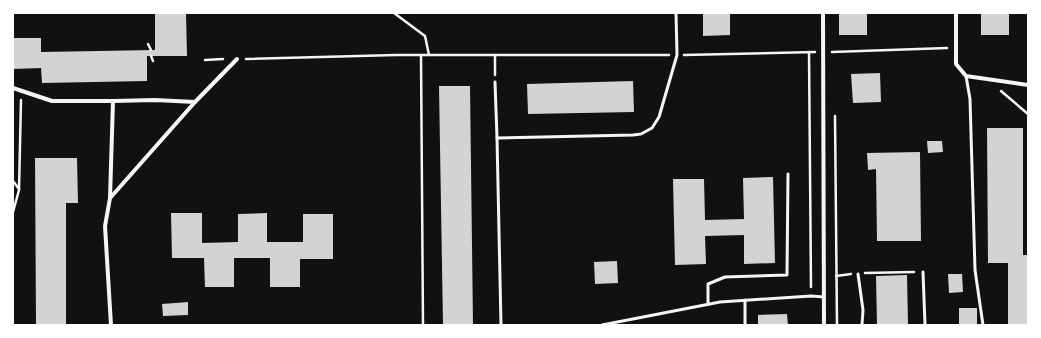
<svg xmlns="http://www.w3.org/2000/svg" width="1041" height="338" viewBox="0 0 1041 338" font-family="'Exo 2',sans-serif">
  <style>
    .building { fill: #d3d3d3 }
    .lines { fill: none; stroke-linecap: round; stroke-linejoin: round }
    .path { stroke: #f5f5f5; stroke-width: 2.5 }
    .service { stroke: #f5f5f5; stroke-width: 3 }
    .minor { stroke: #f5f5f5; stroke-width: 4 }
  </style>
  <rect width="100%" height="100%" fill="#111"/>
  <g class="building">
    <path d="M155,13H186L187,56H147V81L42,83L41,68L13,69V38H41V52L155,50Z"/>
    <path d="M703,13H730V35L703,36Z"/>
    <rect x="839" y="13" width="28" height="22"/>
    <rect x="981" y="13" width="28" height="22"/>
    <path d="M880,73L881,102L853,103L851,74Z"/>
    <path d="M633,81L634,112L528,114L527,84Z"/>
    <path d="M439,86H470L473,325H443Z"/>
    <path d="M987,128H1023V255H1028V325H1008V263H988Z"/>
    <path d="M927,141H942L943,152L928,153Z"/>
    <path d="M920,152L921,241H877L876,169L868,170L867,153Z"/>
    <path d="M35,158H77L78,203H66V325H36Z"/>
    <path d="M773,177L775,263L744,264V235L705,236L706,264L675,265L673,179H704L705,220L744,219L743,178Z"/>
    <path d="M171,213H202V243L238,242V214L267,213V242H303V214H333V259H300V287H270V258H234V287H205L204,258H172Z"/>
    <path d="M617,261L618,283L595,284L594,262Z"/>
    <path d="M948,274H962L963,292L949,293Z"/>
    <path d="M907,275L908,325H877L876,276Z"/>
    <path d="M188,302V315L163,316L162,304Z"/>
    <rect x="959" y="308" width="18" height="17"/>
    <path d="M787,314L788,325H758V315Z"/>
  </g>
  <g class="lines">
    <g class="path">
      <path d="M394,13L425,36L429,55"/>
      <path d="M148,44L151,50"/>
      <path d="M809,52L811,287"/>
      <path d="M832,52L947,48"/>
      <path d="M495,55V75"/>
      <path d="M684,55L815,52"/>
      <path d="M151,56L153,61"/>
      <path d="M421,56L423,325"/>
      <path d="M246,59L396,55H669"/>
      <path d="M205,60L223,59"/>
      <path d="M1001,91L1028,114"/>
      <path d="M835,116L837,325"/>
      <path d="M13,181L19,189"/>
      <path d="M13,212L19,190L21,100"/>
      <path d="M865,273L914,272"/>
      <path d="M836,276L851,274"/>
    </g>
    <g class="service">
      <path d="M966,76L970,99L975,270L983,325"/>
      <path d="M495,82L497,138"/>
      <path d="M923,272L925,325"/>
      <path d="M858,274L863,310L862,325"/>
      <path d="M745,300V325"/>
      <path d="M708,304V284L725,277L787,275L788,174"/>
      <path d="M501,325L497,138L633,135L641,134L652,128L659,117L677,55L676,13"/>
      <path d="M602,325L720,302L811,296L824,297"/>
    </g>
    <g class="minor">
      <path d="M823,13L824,325"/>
      <path d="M956,13V64L966,76L1028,85"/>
      <path d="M13,88L52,101H113L110,198L105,226L111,325"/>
      <path d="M113,101L155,100L195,102L237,59"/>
      <path d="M111,197L195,102"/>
    </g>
  </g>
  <rect width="1041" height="338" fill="none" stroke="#ffffff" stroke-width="28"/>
</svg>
